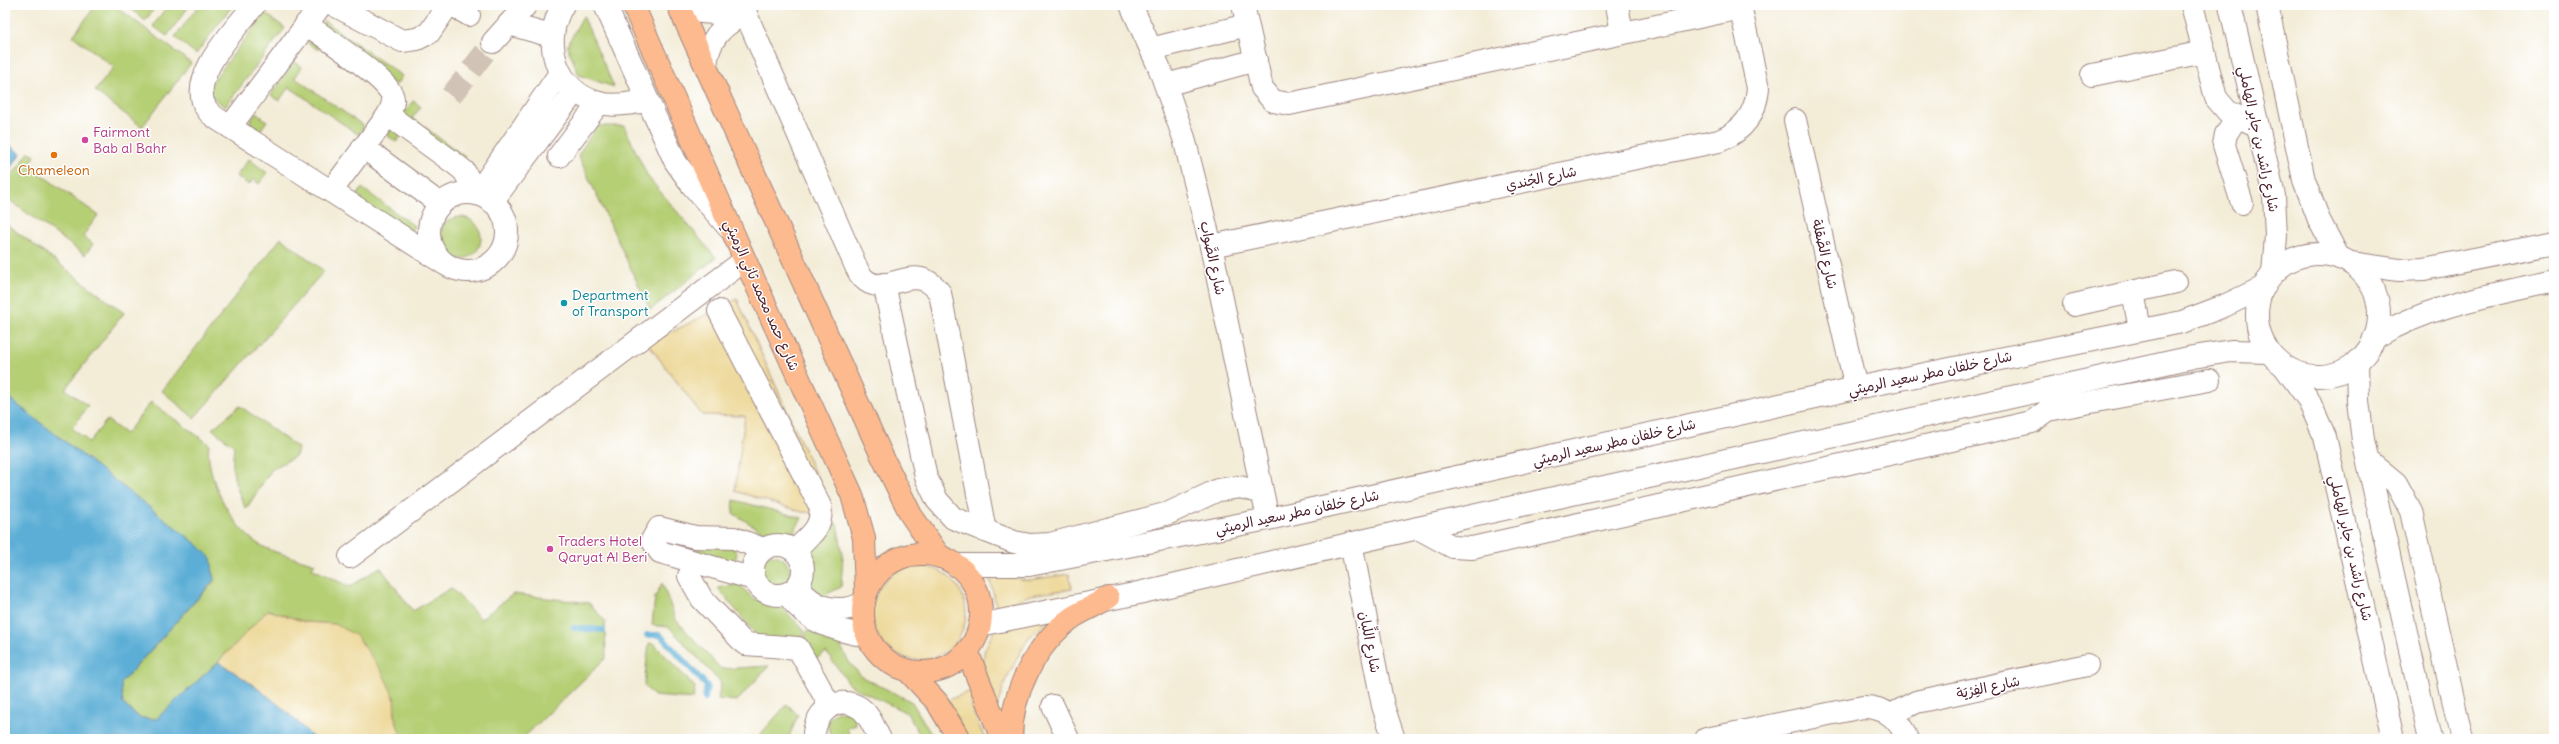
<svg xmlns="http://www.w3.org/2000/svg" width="2559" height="744" viewBox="0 0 2559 744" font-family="Delius,'Playpen Sans Arabic',sans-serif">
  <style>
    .green { fill: #b5cf75; stroke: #807750 }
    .sand { fill: #eeda9e; stroke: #9c7c64 }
    .water { fill: #5baed6; stroke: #526680 }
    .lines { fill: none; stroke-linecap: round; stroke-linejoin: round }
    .stream { stroke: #5baed6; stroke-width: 6 }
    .minor-tunnel { stroke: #d1c3b5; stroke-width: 22; stroke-dasharray: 22 11; stroke-linecap: butt }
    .minor-casing { stroke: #9e8681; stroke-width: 24 }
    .major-casing { stroke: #9e8681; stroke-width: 24 }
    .minor { stroke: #fff; stroke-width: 22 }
    .major { stroke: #fcba8e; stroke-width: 22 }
    .hotel-dot { fill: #d1479c; stroke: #fff; stroke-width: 1.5 }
    .food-dot { fill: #e8710a; stroke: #fff; stroke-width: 1.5 }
    .culture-dot { fill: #0f9aa8; stroke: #fff; stroke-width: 1.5 }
    .labels { text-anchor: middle; stroke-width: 3; stroke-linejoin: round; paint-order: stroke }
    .hotel-label { font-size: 14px; fill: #b23c85; stroke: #fff; text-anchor: start }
    .street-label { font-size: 14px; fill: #4a1f2b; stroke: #fff }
    .food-label { font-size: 14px; fill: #c56008; stroke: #fff }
    .culture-label { font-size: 14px; fill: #0d838f; stroke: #fff; text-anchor: start }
  </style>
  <rect width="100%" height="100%" fill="#fff"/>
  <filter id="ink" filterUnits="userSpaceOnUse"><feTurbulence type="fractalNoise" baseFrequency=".025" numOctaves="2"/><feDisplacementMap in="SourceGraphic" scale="8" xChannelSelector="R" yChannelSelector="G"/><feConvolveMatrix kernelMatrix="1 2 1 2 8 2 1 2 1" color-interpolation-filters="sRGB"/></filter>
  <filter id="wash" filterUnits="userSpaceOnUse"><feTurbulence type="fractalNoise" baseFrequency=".012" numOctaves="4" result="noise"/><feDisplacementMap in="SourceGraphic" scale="16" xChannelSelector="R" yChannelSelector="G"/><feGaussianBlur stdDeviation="0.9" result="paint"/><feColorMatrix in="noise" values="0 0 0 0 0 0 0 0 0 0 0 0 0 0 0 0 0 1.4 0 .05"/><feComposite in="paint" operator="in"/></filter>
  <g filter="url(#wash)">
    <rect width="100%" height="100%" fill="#f3ecd7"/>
    <g class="green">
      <path d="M96,5H114L191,63L142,127L95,91L114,67L73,36Z"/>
      <path d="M127,5H157L145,21Z"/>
      <path d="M168,5H190L167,36L153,26Z"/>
      <path d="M199,5H233L196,54L175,37Z"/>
      <path d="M265,13L285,28L225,107L205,91Z"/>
      <path d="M583,16L614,87L579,75L567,46Z"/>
      <path d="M324,21L402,76L396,85L328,37L318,50L308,43Z"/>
      <path d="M294,61L302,67L295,78L364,126L359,135L289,87L279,101L271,95Z"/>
      <path d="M413,101L421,107L412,118L465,157L458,166L407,128L396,142L387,135Z"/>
      <path d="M256,113L267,121L259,132L241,134Z"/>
      <path d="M597,126H624L648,177L716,258L650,310L578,155Z"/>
      <path d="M29,152L35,156L29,166L98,215L83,236L93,244L85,255L5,197V185Z"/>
      <path d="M249,159L267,173L259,184L253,179L249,185L236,176Z"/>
      <path d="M362,188L414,226L408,235L356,197Z"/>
      <circle cx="460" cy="238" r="21"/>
      <path d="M5,223L124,313L65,389L88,406L72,428L89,442L107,420L126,434L151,402L209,444C204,475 232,529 260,545C276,554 298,558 315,564L311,568L350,587L380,567L413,611L451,588L481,619L513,594L589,603L605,621L606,658L522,739H402L395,718L394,697L335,624L305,622L268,610L218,662L156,719L140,718L122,703L121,683L214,581L211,558L198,545L10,399L5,398Z"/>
      <path d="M281,238L324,271L194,418L162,391Z"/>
      <path d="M240,406L298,448L296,456L272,469L246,509C234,484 231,473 234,446L212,429Z"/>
      <path d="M734,500L802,518L788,542L774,539L733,513Z"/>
      <path d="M821,520L837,524L843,555L841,587L821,597L804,582L805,566L799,554Z"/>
      <path d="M698,544L731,546L737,553L732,572L697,565Z"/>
      <circle cx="772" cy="573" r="18"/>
      <path d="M662,583L676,620L721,669L769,666L737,701L718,699L721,683L669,627L652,625L655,597Z"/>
      <path d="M740,584C750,598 759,604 777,603L805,631L799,643L757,636L718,588Z"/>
      <path d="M808,630L838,641L849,662L862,677L912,702L934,739H922L907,713L851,686L826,652L817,658L801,646Z"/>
      <path d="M649,643L654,644L695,687L693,699L654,696L644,685Z"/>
      <path d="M787,704L798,715L788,739H763L759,736Z"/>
      <path d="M837,711L853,713L856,725L847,728L851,739H831L827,721Z"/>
    </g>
    <g class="sand">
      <path d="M737,299L833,514L802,512L735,491L745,416L702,415L648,344Z"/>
      <circle cx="919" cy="613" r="47"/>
      <path d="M1069,574L1072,589L1030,595L997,609L989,575L1029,580Z"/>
      <path d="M268,610L305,622L335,624L357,636L382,672L394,697L395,718L402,739H314C286,708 254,684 218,662Z"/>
      <path d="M1059,613L1028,638L1005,681L996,710L985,686L984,652L994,630Z"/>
      <path d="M971,691L972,710L985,739H968L948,700Z"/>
    </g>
    <g class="water">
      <path d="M5,142L21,154L5,175Z"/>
      <path d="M5,398L10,399L198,545L211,558L214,580L121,683L123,704L140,718L156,719L218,662C254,684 286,708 314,739H5Z"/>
    </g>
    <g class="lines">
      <g class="stream">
        <path d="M574,628L603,630"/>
        <path d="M647,635H660L707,686L705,698"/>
      </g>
    </g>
  </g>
  <g filter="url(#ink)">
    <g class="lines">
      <path class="minor-tunnel" d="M451,96L493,42"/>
      <g class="minor-casing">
        <g id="minor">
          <path d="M254,5C235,30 187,77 206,108C210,116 223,122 230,127L445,264"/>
          <path d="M334,5L402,41L417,39L429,33L448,5"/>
          <path d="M453,5L469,15"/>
          <path d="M563,5C541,41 555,91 599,103C615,107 631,103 647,101"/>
          <path d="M605,5L675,161L692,185L729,228"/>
          <path d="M742,5L850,253C854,261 857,272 863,278C885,301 914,257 940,293L985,531"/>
          <path d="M1131,5L1159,67L1184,138L1211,246L1265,505"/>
          <path d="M1243,5L1262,88L1273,101L1289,104L1741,8"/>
          <path d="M1617,5L1622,33"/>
          <path d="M2192,5L2216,98L2228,112L2256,125"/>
          <path d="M2230,5L2274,196L2276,235L2273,274"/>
          <path d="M2267,5L2304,180L2319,220L2339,258"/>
          <path d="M680,8C702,14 720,15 742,7"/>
          <path d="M306,24C324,37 385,77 392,95C395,102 391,109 388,115L332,190"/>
          <path d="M509,24L551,36"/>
          <path d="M493,42L526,5"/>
          <path d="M1151,49L1247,25"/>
          <path d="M706,66C708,40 722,24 746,14"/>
          <path d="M2092,75L2204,52"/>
          <path d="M1166,85L1256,60"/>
          <path d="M388,115L454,163L464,171L477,194"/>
          <path d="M2237,117L2226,134L2224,145L2242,203"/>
          <path d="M1795,120L1856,388"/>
          <path d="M230,127L321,5"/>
          <path d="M363,147L440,204"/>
          <path d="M559,156L599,103"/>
          <circle cx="468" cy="232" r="39"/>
          <path d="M477,194L560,73"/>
          <path d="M492,202L575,91"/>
          <path d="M1211,246L1719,141C1743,131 1756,114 1758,88L1740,5"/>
          <circle cx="2318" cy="315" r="61"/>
          <path d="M2350,263L2399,270L2424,269L2554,243"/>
          <path d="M884,284L926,477L937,500L953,518L1014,542L1030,545L1050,544L1169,513L1218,490L1240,487L1262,493"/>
          <path d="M2133,292L2140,330"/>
          <path d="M2074,305L2176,282"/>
          <path d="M719,311L820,506C824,527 809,537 795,550"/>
          <path d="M2374,338C2430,305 2492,295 2554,281"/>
          <path d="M2357,361L2358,401L2363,440L2430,739"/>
          <path d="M2284,366L2308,399L2325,437L2393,739"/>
          <path d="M2048,410L2209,380"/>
          <path d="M2368,460L2396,483L2411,511L2462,739"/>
          <path d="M1418,528L1453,547L1472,548L2032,422L2048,410L2061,387"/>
          <path d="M1351,543L1383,706L1394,739"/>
          <circle cx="778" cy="570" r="25"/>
          <path d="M350,557L745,260"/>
          <path d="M956,565H1029L1268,519L1856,388L2182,322L2224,306L2264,287"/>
          <path d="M689,576L702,599L745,644L798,648L830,706"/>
          <path d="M754,579L660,552L652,540L659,528L695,537L734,538L763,549"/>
          <path d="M797,586C814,609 839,615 864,603"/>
          <path d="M787,594C808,623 833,630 867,636"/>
          <path d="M980,625L1134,594L1418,528L2193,357L2231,351L2269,352"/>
          <path d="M1053,706L1068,739"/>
          <path d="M1891,715L1916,702L2087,665"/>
          <path d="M814,739C812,715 836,692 860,708C870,715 874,728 880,739"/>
          <path d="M1706,739L1863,707C1885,707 1899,718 1907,739"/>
        </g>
      </g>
      <g class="major-casing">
        <g id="major">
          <path d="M633,5L745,260L852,495L864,538L866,592"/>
          <path d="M678,5L881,454L911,515L940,557"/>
          <circle cx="922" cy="613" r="59"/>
          <path d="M967,651L1002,739"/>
          <path d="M908,671L937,702L959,739"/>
          <path d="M1011,739C1011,694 1035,644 1073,617C1084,610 1097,605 1108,598"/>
        </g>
      </g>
      <use href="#minor" class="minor"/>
      <use href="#major" class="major"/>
    </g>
  </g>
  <g class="hotel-dot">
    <circle cx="85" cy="140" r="4"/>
    <circle cx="550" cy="549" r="4"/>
  </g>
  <circle class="food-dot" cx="54" cy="155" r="4"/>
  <circle class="culture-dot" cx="564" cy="303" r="4"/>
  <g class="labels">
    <g class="hotel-label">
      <text x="93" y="137">Fairmont<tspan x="93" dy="16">Bab al Bahr</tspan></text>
      <text x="558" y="546">Traders Hotel<tspan x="558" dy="16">Qaryat Al Beri</tspan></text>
    </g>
    <g class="street-label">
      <text transform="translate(2259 139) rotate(78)" y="5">شارع راشد بن جابر الهاملي</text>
      <text transform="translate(1541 178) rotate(-12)" y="5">شارع الجُندي</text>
      <text transform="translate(1825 254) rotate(77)" y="5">شارع الصَّقلة</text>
      <text transform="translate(1213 258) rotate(78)" y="5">شارع الصَّواب</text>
      <text transform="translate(762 295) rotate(66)" y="5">شارع حمد محمد ثاني الرميثي</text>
      <text transform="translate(1930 373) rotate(-12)" y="5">شارع خلفان مطر سعيد الرميثي</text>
      <text transform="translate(1614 442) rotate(-13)" y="5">شارع خلفان مطر سعيد الرميثي</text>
      <text transform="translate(1297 512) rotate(-12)" y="5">شارع خلفان مطر سعيد الرميثي</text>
      <text transform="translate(2351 548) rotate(77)" y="5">شارع راشد بن جابر الهاملي</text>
      <text transform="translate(1370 642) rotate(79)" y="5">شارع اللِّبان</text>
      <text transform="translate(1988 687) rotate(-12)" y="5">شارع الفِرْيَة</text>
    </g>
    <g class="food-label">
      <text x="54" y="175">Chameleon</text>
    </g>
    <g class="culture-label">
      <text x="572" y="300">Department<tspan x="572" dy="16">of Transport</tspan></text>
    </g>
  </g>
  <rect width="2559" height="744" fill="none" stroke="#fff" stroke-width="20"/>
</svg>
